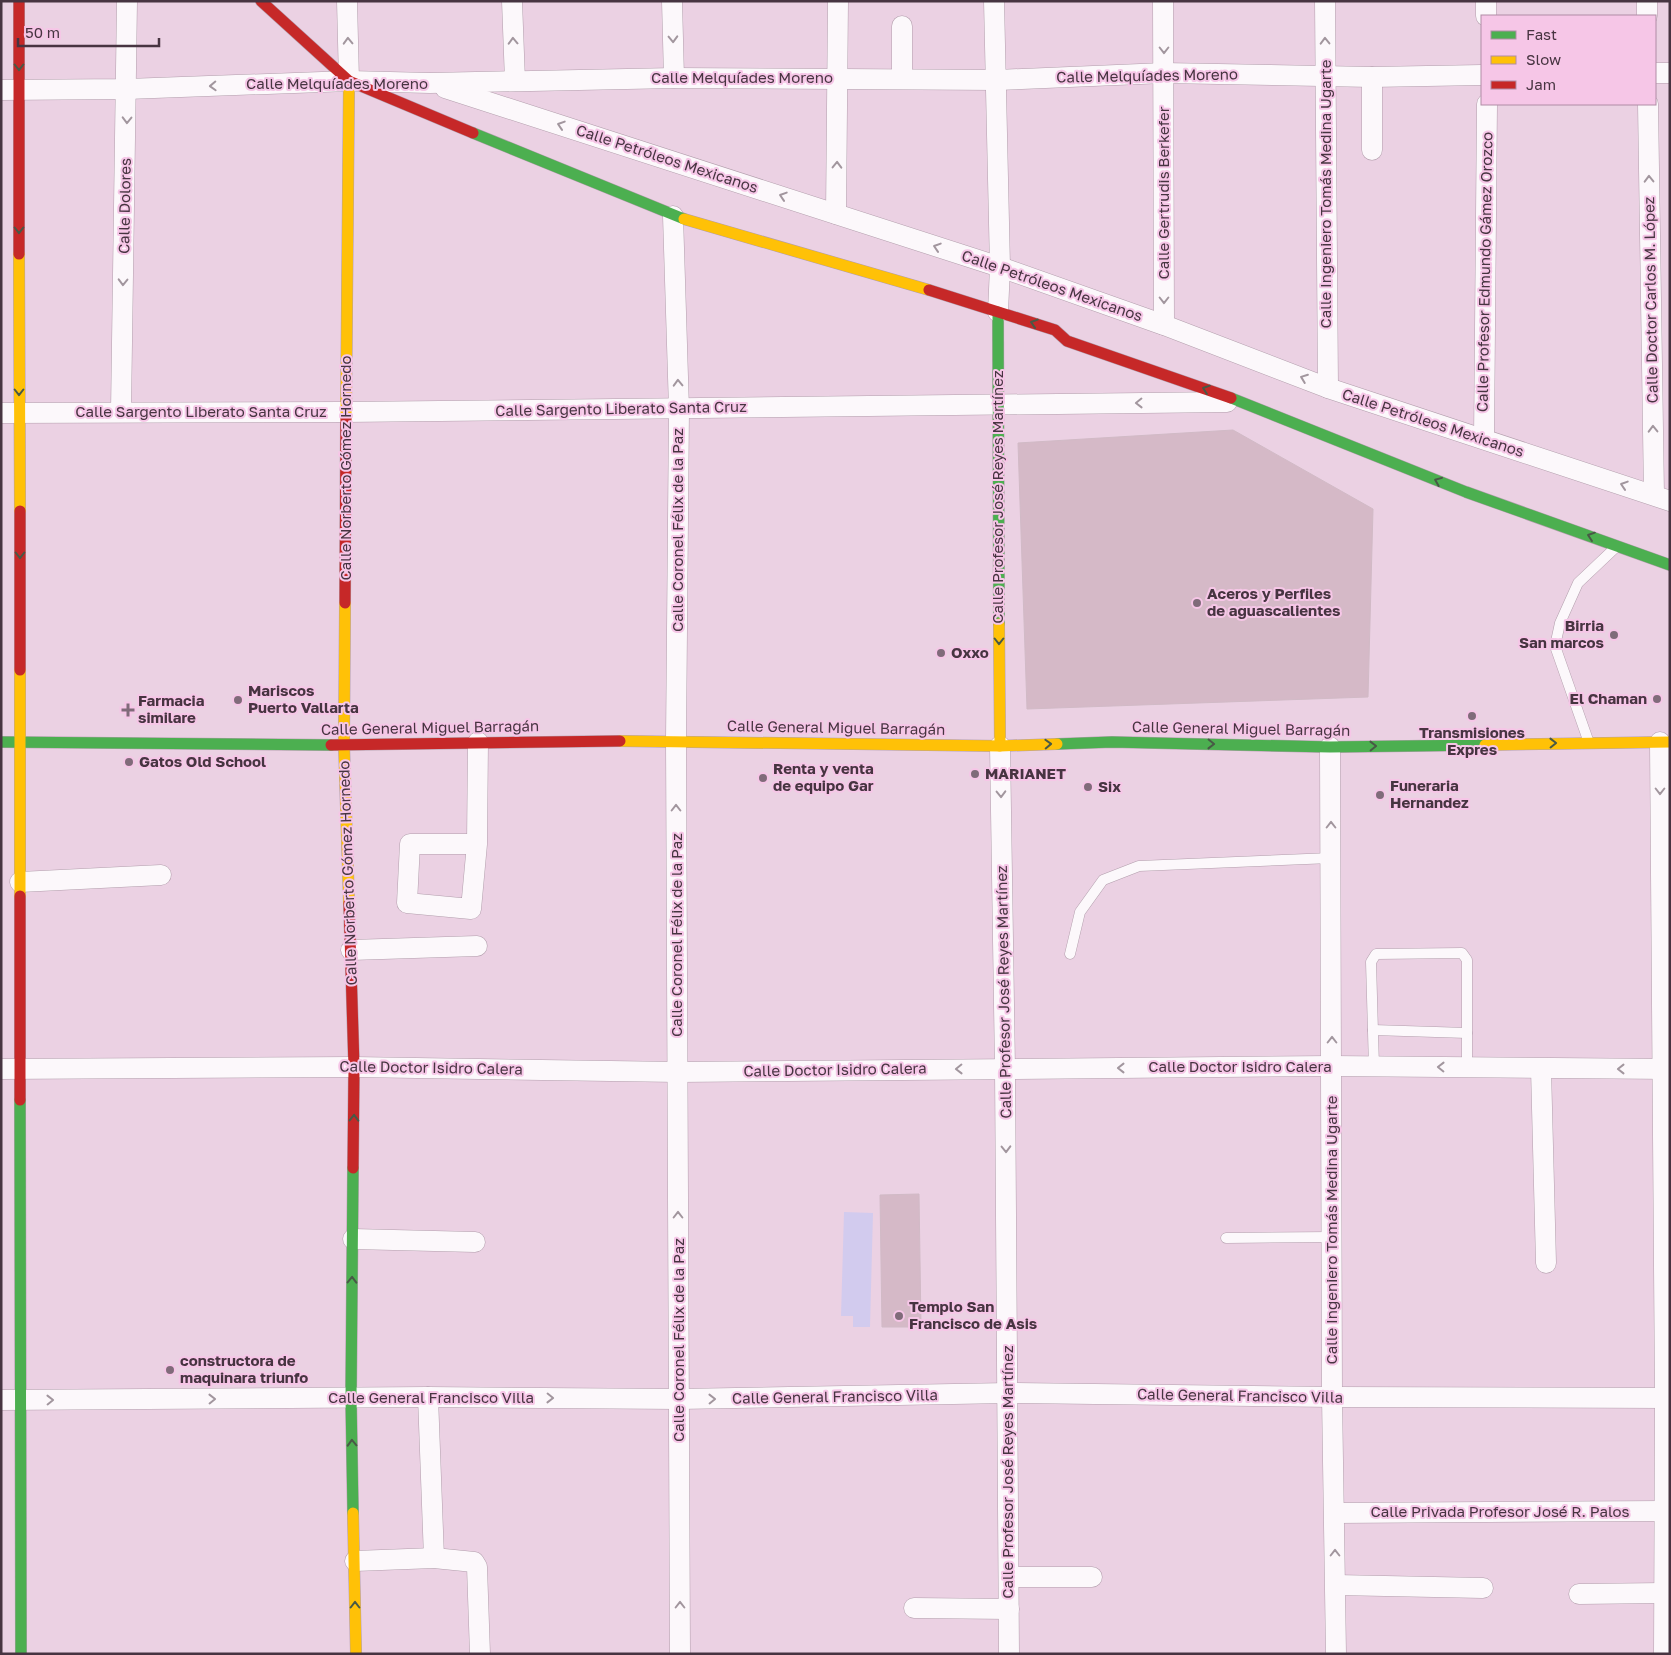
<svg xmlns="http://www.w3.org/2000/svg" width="1671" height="1655" viewBox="0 0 1671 1655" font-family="'Golos Text',sans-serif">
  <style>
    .green { fill: #d2cbee }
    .building { fill: #d5b9c7; stroke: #d1bac6 }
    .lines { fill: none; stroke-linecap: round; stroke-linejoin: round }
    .lane-casing { stroke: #b29eac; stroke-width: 11 }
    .street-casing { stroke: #b29eac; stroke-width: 21 }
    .fast-casing { stroke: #b29eac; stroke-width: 12 }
    .slow-casing { stroke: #b29eac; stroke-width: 12 }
    .jam-casing { stroke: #b29eac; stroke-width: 12 }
    .lane { stroke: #fcf8fb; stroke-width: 10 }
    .street { stroke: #fcf8fb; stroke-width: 20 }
    .fast { stroke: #4caf50; stroke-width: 11 }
    .slow { stroke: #ffc107; stroke-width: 11 }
    .jam { stroke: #c62828; stroke-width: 11 }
    .oneway { stroke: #a2969e }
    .oneway2 { stroke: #485946 }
    .poi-dot { fill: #806b7a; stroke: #f6c6e7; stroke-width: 2 }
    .labels { text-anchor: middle; stroke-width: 4; stroke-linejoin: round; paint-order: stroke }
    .street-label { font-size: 15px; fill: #473441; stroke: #f6c6e7 }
    .poi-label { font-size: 15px; font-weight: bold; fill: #473441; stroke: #f6c6e7; text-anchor: start }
  </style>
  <rect width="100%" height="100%" fill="#ebd1e3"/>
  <path class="green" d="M844,1212L873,1213L870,1327H853V1316H841Z"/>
  <g class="building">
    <path d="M1233,430L1373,509L1368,697L1027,709L1018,443Z"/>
    <path d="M919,1194L921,1327H882L880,1195Z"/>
  </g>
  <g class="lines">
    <g class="lane-casing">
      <g id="lane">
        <path d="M1588,740L1555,646L1560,623L1578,583L1615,548"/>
        <path d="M1070,954L1080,912L1103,880L1139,866L1331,858"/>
        <path d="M1373,1030L1467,1033"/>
        <path d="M1374,1067L1371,962L1376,954L1462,953L1467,960V1068"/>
        <path d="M1226,1238L1332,1237"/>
      </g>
    </g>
    <g class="street-casing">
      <g id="street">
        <path d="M347,1L349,81"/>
        <path d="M512,1L515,81"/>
        <path d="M672,1L674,78"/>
        <path d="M994,1L1000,267L998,312"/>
        <path d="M1163,1L1164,325"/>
        <path d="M1325,1L1328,388"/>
        <path d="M1486,1V16"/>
        <path d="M1647,1V16"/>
        <path d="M902,26V78"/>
        <path d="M1655,73H1670"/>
        <path d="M1372,77V150"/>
        <path d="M445,88L1000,267L1164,325L1328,388L1670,501"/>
        <path d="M1,90L127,89L349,81L430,83L674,78L997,80L1164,73L1372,77L1482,75"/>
        <path d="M1648,104L1654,495"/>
        <path d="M836,214L838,1"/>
        <path d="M673,216L679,409L676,740L680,1654"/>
        <path d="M121,411L127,1"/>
        <path d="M1,413L346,412L1227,402"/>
        <path d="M1484,439L1487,104"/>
        <path d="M1660,742L1665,1398L1664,1654"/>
        <path d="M1000,746L1005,1069L1009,1654"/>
        <path d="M1330,747L1332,1397L1336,1654"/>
        <path d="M477,844H410L407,903L471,909L477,844L478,742"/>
        <path d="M20,882L161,875"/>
        <path d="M351,950L477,946"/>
        <path d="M1,1069L354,1067L678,1072L1332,1066L1670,1069"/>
        <path d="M1541,1069L1546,1263"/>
        <path d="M353,1239L475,1242"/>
        <path d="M428,1397L434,1558"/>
        <path d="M1,1400L428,1397L679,1399L1008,1393L1332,1397L1670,1398"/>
        <path d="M1335,1513L1664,1511"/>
        <path d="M355,1561L434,1558L474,1562L477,1567L480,1654"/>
        <path d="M1009,1577H1092"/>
        <path d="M1336,1585L1483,1588"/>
        <path d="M1579,1594L1663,1593"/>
        <path d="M914,1608L1009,1609"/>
      </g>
    </g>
    <g class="fast-casing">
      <g id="fast">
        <path d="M473,133L684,219"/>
        <path d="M998,312L999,624"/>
        <path d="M1231,398L1466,492L1670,565"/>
        <path d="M1,742L331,745"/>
        <path d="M1057,744L1112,742L1330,747L1485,745"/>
        <path d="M20,1100L21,1654"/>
        <path d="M353,1168L351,1398L353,1513"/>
      </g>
    </g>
    <g class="slow-casing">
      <g id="slow">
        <path d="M684,219L929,290"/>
        <path d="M19,254L20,511"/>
        <path d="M346,418L349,81"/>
        <path d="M345,603L344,745L349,903"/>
        <path d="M999,624L1000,746"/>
        <path d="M20,670V896"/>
        <path d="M620,741L1000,746L1057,744"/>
        <path d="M1485,745L1670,742"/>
        <path d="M353,1513L356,1654"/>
      </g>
    </g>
    <g class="jam-casing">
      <g id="jam">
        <path d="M19,1V254"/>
        <path d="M261,1L349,81L473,133"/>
        <path d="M929,290L1055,330L1067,341L1231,398"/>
        <path d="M20,511V670"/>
        <path d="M345,603L346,418"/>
        <path d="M331,745L620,741"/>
        <path d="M20,896V1100"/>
        <path d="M349,903L354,1067L353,1168"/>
      </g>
    </g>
    <use href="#lane" class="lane"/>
    <use href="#street" class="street"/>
    <use href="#fast" class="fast"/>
    <use href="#slow" class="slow"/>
    <use href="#jam" class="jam"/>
  </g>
  <defs><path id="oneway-chevron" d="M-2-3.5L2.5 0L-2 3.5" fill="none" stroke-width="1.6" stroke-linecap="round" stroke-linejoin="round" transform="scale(1.25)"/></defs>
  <g class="oneway">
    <use href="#oneway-chevron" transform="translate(673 39) rotate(88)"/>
    <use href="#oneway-chevron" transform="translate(348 41) rotate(-92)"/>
    <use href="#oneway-chevron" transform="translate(513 41) rotate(-92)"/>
    <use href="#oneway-chevron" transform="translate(1325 41) rotate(-91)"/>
    <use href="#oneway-chevron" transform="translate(1164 50) rotate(90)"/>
    <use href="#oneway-chevron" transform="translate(213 86) rotate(178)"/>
    <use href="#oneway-chevron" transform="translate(127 120) rotate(91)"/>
    <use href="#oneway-chevron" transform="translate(561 125) rotate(-162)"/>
    <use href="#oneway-chevron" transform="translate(837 165) rotate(-89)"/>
    <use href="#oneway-chevron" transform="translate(1649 179) rotate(-91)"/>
    <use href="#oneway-chevron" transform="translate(783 196) rotate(-162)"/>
    <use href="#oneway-chevron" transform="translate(937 247) rotate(-162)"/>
    <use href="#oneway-chevron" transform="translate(123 282) rotate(91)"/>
    <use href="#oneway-chevron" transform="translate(1164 300) rotate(90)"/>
    <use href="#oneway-chevron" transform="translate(1304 378) rotate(-159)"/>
    <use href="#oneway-chevron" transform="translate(678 383) rotate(-92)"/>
    <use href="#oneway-chevron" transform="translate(1139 403) rotate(179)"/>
    <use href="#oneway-chevron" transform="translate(1653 429) rotate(-91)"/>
    <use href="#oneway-chevron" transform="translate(1624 485) rotate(-162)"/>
    <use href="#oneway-chevron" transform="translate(1660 791) rotate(90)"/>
    <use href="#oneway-chevron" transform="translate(1001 794) rotate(89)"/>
    <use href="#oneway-chevron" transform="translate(676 808) rotate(-90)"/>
    <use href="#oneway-chevron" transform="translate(1331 825) rotate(-90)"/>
    <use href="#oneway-chevron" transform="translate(1332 1040) rotate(-90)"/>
    <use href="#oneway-chevron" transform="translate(1441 1067) rotate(-179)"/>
    <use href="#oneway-chevron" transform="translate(1121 1068) rotate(180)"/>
    <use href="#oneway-chevron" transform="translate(959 1069) rotate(179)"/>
    <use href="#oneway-chevron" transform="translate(1621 1069) rotate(180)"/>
    <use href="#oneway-chevron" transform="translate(1006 1149) rotate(89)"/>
    <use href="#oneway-chevron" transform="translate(678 1215) rotate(-90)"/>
    <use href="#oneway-chevron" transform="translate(550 1398) rotate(1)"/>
    <use href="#oneway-chevron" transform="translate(212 1399) rotate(-1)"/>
    <use href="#oneway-chevron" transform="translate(712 1399) rotate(-1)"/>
    <use href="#oneway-chevron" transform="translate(50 1400) rotate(-1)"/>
    <use href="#oneway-chevron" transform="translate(1335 1553) rotate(-90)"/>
    <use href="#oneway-chevron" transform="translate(680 1605) rotate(-90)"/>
  </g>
  <g class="oneway2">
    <use href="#oneway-chevron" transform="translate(19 67) rotate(90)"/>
    <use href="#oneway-chevron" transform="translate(19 230) rotate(90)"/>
    <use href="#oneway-chevron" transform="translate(1034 323) rotate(-162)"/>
    <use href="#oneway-chevron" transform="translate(1206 389) rotate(-161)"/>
    <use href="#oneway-chevron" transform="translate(19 392) rotate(90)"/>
    <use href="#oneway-chevron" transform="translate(1438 481) rotate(-158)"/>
    <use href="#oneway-chevron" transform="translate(1591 536) rotate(-161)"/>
    <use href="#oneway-chevron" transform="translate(20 555) rotate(90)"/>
    <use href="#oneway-chevron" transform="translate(999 641) rotate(90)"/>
    <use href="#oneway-chevron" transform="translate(1553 743) rotate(-1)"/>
    <use href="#oneway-chevron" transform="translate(1048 744) rotate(-2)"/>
    <use href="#oneway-chevron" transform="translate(1211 744) rotate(1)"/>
    <use href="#oneway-chevron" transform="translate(1373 746) rotate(-1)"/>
    <use href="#oneway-chevron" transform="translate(354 1118) rotate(-89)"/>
    <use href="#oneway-chevron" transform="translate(352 1280) rotate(-89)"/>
    <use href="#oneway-chevron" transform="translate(352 1443) rotate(-92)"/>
    <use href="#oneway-chevron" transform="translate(355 1605) rotate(-90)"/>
  </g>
  <g class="poi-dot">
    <circle cx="1197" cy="603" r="5"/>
    <circle cx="1614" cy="635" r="5"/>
    <circle cx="941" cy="653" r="5"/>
    <circle cx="1657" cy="699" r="5"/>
    <circle cx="238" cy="700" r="5"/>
    <path d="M125.5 702.5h5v5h5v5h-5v5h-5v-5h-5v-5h5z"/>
    <circle cx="1472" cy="716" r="5"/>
    <circle cx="129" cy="762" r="5"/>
    <circle cx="975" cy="774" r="5"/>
    <circle cx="763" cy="778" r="5"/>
    <circle cx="1088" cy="787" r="5"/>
    <circle cx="1380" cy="795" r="5"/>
    <circle cx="899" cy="1316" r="5"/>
    <circle cx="170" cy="1370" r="5"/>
  </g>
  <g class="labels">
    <g class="street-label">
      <text transform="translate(1147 76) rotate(-1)" y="5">Calle Melquíades Moreno</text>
      <text x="742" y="83">Calle Melquíades Moreno</text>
      <text x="337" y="89">Calle Melquíades Moreno</text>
      <text transform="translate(667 159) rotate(18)" y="5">Calle Petróleos Mexicanos</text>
      <text transform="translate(1164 193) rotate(-90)" y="5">Calle Gertrudis Berkefer</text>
      <text transform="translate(1326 194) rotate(-90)" y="5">Calle Ingeniero Tomás Medina Ugarte</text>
      <text transform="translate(125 206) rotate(-89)" y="5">Calle Dolores</text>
      <text transform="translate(1485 272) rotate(-89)" y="5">Calle Profesor Edmundo Gámez Orozco</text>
      <text transform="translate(1052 286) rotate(19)" y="5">Calle Petróleos Mexicanos</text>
      <text transform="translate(1651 300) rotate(-91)" y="5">Calle Doctor Carlos M. López</text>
      <text transform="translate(621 409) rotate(-1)" y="5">Calle Sargento Liberato Santa Cruz</text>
      <text x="201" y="417">Calle Sargento Liberato Santa Cruz</text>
      <text transform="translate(1433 423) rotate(18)" y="5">Calle Petróleos Mexicanos</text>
      <text transform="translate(346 468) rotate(-90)" y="5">Calle Norberto Gómez Hornedo</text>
      <text transform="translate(998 497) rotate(-90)" y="5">Calle Profesor José Reyes Martínez</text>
      <text transform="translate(678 530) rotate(-90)" y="5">Calle Coronel Félix de la Paz</text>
      <text transform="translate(430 728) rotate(-1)" y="5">Calle General Miguel Barragán</text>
      <text transform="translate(836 728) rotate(1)" y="5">Calle General Miguel Barragán</text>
      <text transform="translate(1241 729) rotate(1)" y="5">Calle General Miguel Barragán</text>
      <text transform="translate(348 873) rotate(-92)" y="5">Calle Norberto Gómez Hornedo</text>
      <text transform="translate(677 935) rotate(-90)" y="5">Calle Coronel Félix de la Paz</text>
      <text transform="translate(1004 992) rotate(-91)" y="5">Calle Profesor José Reyes Martínez</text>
      <text x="1240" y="1072">Calle Doctor Isidro Calera</text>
      <text transform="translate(431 1068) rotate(1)" y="5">Calle Doctor Isidro Calera</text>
      <text transform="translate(835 1070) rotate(-1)" y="5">Calle Doctor Isidro Calera</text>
      <text transform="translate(1332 1230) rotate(-90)" y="5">Calle Ingeniero Tomás Medina Ugarte</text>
      <text transform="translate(679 1340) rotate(-90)" y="5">Calle Coronel Félix de la Paz</text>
      <text transform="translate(1240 1396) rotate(1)" y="5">Calle General Francisco Villa</text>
      <text transform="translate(835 1397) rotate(-1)" y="5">Calle General Francisco Villa</text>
      <text x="431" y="1403">Calle General Francisco Villa</text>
      <text transform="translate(1008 1472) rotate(-90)" y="5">Calle Profesor José Reyes Martínez</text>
      <text x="1500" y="1517">Calle Privada Profesor José R. Palos</text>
    </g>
    <g class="poi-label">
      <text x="1207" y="599">Aceros y Perfiles<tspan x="1207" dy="17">de aguascalientes</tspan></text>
      <text x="1604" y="631" text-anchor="end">Birria<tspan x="1604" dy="17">San marcos</tspan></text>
      <text x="951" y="658">Oxxo</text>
      <text x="248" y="696">Mariscos<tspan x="248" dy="17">Puerto Vallarta</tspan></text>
      <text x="1647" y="704" text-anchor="end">El Chaman</text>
      <text x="138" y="706">Farmacia<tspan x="138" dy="17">similare</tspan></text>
      <text x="1472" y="738" text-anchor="middle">Transmisiones<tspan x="1472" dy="17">Expres</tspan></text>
      <text x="139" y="767">Gatos Old School</text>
      <text x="773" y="774">Renta y venta<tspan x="773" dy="17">de equipo Gar</tspan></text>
      <text x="985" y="779">MARIANET</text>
      <text x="1390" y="791">Funeraria<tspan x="1390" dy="17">Hernandez</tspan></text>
      <text x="1098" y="792">Six</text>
      <text x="909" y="1312">Templo San<tspan x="909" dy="17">Francisco de Asis</tspan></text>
      <text x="180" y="1366">constructora de<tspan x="180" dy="17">maquinara triunfo</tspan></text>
    </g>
  </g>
  <rect width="1671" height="1655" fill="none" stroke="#473441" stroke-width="5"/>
  <rect x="1481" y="15" width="175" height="90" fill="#f6c6e7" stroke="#b08ca5"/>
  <rect x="1491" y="31" width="25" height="8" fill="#4caf50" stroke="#b08ca5"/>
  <text x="1526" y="40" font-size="15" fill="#473441">Fast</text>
  <rect x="1491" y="56" width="25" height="8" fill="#ffc107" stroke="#b08ca5"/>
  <text x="1526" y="65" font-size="15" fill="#473441">Slow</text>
  <rect x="1491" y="81" width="25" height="8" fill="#c62828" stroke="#b08ca5"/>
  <text x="1526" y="90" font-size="15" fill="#473441">Jam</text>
  <path d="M18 38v8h141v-8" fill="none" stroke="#473441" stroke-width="2.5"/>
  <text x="25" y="38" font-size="15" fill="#473441" stroke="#f6c6e7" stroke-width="4" paint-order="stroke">50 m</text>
</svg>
